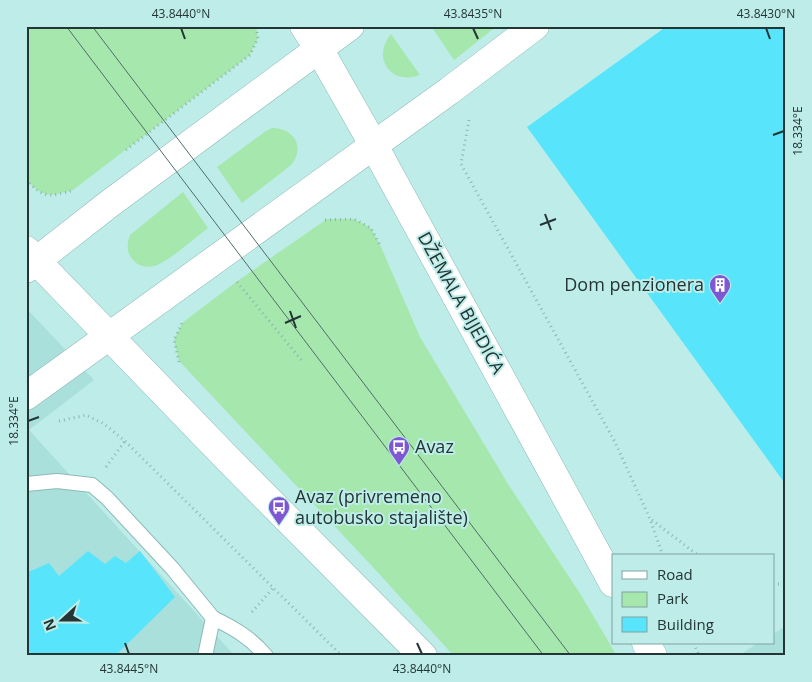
<svg xmlns="http://www.w3.org/2000/svg" width="812" height="682" viewBox="0 0 812 682" font-family="'Open Sans',sans-serif">
  <style>
    .built { fill: #a9e0dc }
    .green { fill: #a5e7ad }
    .building { fill: #58e4fb }
    .lines { fill: none; stroke-linecap: round; stroke-linejoin: round }
    .lane-casing { stroke: #8dbab6; stroke-width: 16 }
    .street-casing { stroke: #8dbab6; stroke-width: 29 }
    .primary-casing { stroke: #8dbab6; stroke-width: 29 }
    .path { stroke: #8eb4b1; stroke-width: 3; stroke-dasharray: 1 4; stroke-linecap: butt }
    .lane { stroke: #fff; stroke-width: 14 }
    .street { stroke: #fff; stroke-width: 28 }
    .primary { stroke: #fff; stroke-width: 28 }
    .tram { stroke: #516c6a; stroke-width: 1 }
    .ticks { fill: none; stroke: #233534; stroke-width: 2 }
    .labels { text-anchor: middle; stroke-width: 4; stroke-linejoin: round; paint-order: stroke }
    .poi-label { font-size: 18px; fill: #233534; stroke: #beede9; text-anchor: start }
    .street-label { font-size: 18px; fill: #233534; stroke: #beede9 }
    .neatline { fill: none; stroke: #233534; stroke-width: 2 }
    .ticks-label { font-size: 12px; text-anchor: middle; fill: #233534 }
  </style>
  <rect width="100%" height="100%" fill="#beede9"/>
  <g class="built">
    <path d="M26,308L94,380L29,430L235,656H26Z"/>
    <path d="M786,626V656H738L758,643H773V634Z"/>
  </g>
  <g class="green">
    <path d="M26,26H256L258,38L250,55L73,190C50,196 43,199 26,179Z"/>
    <path d="M431,26H497L454,60Z"/>
    <path d="M391,34L420,75C391,86 371,58 391,34Z"/>
    <path d="M272,128C295,128 306,149 290,166L242,203L217,167L266,131Z"/>
    <path d="M183,192L208,228C196,237 167,263 154,266C146,268 138,266 133,260C126,253 127,243 130,235Z"/>
    <path d="M327,219H354L371,228L381,247L420,337L508,484L581,595L617,656H454L371,565L179,361L174,340L182,323L236,282Z"/>
  </g>
  <g class="building">
    <path d="M667,26H786V485L527,127Z"/>
    <path d="M88,551L105,564L115,556L126,563L140,551L175,597L115,656H33L26,647V573L49,563L59,576Z"/>
  </g>
  <g class="lines">
    <g class="lane-casing">
      <g id="lane">
        <path d="M26,484L57,481L92,485L107,498L172,568L213,618L205,656"/>
        <path d="M213,618C234,628 251,638 266,656"/>
      </g>
    </g>
    <g class="street-casing">
      <g id="street">
        <path d="M26,269L109,204L350,26"/>
        <path d="M26,396L449,91L535,26"/>
      </g>
    </g>
    <g class="primary-casing">
      <g id="primary">
        <path d="M304,26L319,49L373,144L613,583"/>
        <path d="M26,250L224,455L423,656"/>
        <path d="M646,643L653,656"/>
      </g>
    </g>
    <g class="path">
      <path d="M469,120L461,164L615,442L650,519L663,556"/>
      <path d="M126,150L250,55L258,38L256,26"/>
      <path d="M26,179C42,199 51,197 74,190"/>
      <path d="M325,220L354,219L371,228L381,247"/>
      <path d="M237,282L303,362"/>
      <path d="M179,362L174,340L182,323"/>
      <path d="M59,421L86,415L104,424L125,441L342,656"/>
      <path d="M106,467L125,441"/>
      <path d="M652,520L699,556"/>
      <path d="M773,584H786"/>
      <path d="M252,612L273,588"/>
      <path d="M694,643L699,656"/>
    </g>
    <use href="#lane" class="lane"/>
    <use href="#street" class="street"/>
    <use href="#primary" class="primary"/>
    <g class="tram">
      <path d="M66,26L544,656"/>
      <path d="M92,26L571,656"/>
    </g>
  </g>
  <path class="ticks" d="M181,28L185,39M473,28L478,39M766,28L770,39M773,135L784,131M545,214L551,230M540,225L556,219M290,311L296,328M285,323L301,316M28,421L39,417M125,643L129,654M417,643L422,654"/>
  <defs>
    <g id="building-pin" transform="scale(1.125)"><path d="M0 17L-7.5 6A9.5 9.5 0 1 1 7.5 6Z" fill="#7e58d2" stroke="#beede9"/><path d="M-4-6H4V6H1V3H-1V6H-4ZM-2.5-4.3h1.7v1.8h-1.7ZM.8-4.3h1.7v1.8H.8ZM-2.5-1h1.7V.8h-1.7ZM.8-1h1.7V.8H.8Z" fill="#fff"/></g>
    <g id="bus-pin" transform="scale(1.125)"><path d="M0 17L-7.5 6A9.5 9.5 0 1 1 7.5 6Z" fill="#7e58d2" stroke="#beede9"/><path d="M-5-6H5V4H4V6H2V4H-2V6H-4V4H-5ZM-3.5-4V0h7V-4ZM-3.5 1.2v1.5H-2V1.2ZM2 1.2v1.5H3.5V1.2Z" fill="#fff"/></g>
  </defs>
  <g fill-rule="evenodd">
    <use href="#building-pin" x="720" y="285"/>
    <use href="#bus-pin" x="399" y="447"/>
    <use href="#bus-pin" x="279" y="507"/>
  </g>
  <g class="labels">
    <g class="poi-label">
      <text x="704" y="291" text-anchor="end">Dom penzionera</text>
      <text x="415" y="453">Avaz</text>
      <text x="295" y="503">Avaz (privremeno<tspan x="295" dy="21">autobusko stajalište)</tspan></text>
    </g>
    <g class="street-label">
      <text transform="translate(461 303) rotate(61)" y="6">DŽEMALA BIJEDIĆA</text>
    </g>
  </g>
  <rect width="812" height="682" fill="none" stroke="#beede9" stroke-width="55"/>
  <rect x="612" y="554" width="162" height="90" fill="#beede9" stroke="#80a3a1"/>
  <rect x="622" y="571" width="25" height="8" fill="#ffffff" stroke="#80a3a1"/>
  <text x="657" y="580" font-size="15" fill="#233534">Road</text>
  <rect x="622" y="592" width="25" height="15" fill="#a5e7ad" stroke="#80a3a1"/>
  <text x="657" y="604" font-size="15" fill="#233534">Park</text>
  <rect x="622" y="617" width="25" height="15" fill="#58e4fb" stroke="#80a3a1"/>
  <text x="657" y="630" font-size="15" fill="#233534">Building</text>
  <g transform="translate(62 620) rotate(249)" stroke="#beede9" stroke-width="4" paint-order="stroke">
  <path d="M0-4L9 19L0 12L-9 19Z" fill="#233534"/>
  <text y="-8" font-size="14" font-weight="bold" text-anchor="middle" fill="#233534">N</text>
  </g>
  <rect x="28" y="28" width="756" height="626" class="neatline"/>
  <g class="ticks-label">
    <text x="181" y="18">43.8440°N</text>
    <text x="473" y="18">43.8435°N</text>
    <text x="766" y="18">43.8430°N</text>
    <text transform="translate(798 131) rotate(-90)" y="4">18.334°E</text>
    <text transform="translate(14 421) rotate(-90)" y="4">18.334°E</text>
    <text x="129" y="673">43.8445°N</text>
    <text x="422" y="673">43.8440°N</text>
  </g>
</svg>
